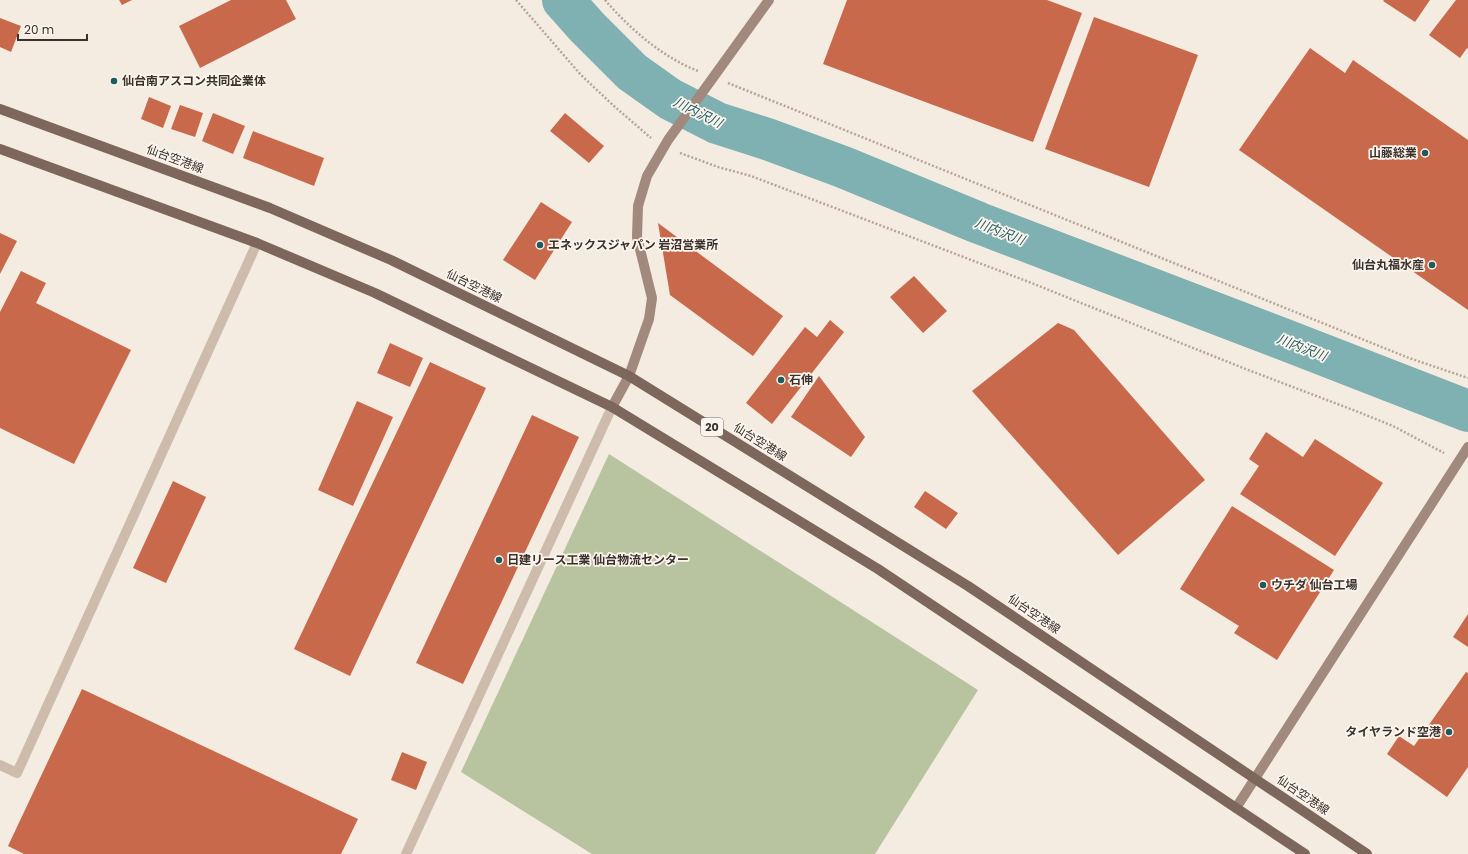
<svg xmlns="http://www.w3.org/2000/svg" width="1468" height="854" viewBox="0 0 1468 854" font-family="Poppins,'Noto Sans JP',sans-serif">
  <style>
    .green { fill: #b8c4a0 }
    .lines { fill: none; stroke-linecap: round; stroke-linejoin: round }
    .river { stroke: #7fb0b2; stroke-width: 42 }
    .building { fill: #c8694b }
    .path { stroke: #b9a596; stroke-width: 2.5; stroke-dasharray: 2 2; stroke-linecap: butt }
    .lane { stroke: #cdbbac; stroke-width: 10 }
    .street { stroke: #cdbbac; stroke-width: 10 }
    .secondary { stroke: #a18a7d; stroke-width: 10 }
    .primary { stroke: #7d675c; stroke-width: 10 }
    .poi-dot { fill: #1f5a5e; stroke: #fbf5ee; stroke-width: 1.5 }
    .labels { text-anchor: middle; stroke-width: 3.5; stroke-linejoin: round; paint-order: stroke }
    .shield { fill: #fbf5ee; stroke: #756b66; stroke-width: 1 }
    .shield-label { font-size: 11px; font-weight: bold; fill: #3b302b }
    .poi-label { font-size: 12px; font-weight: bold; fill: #3b302b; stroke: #fbf5ee; text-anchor: start }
    .street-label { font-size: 12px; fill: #3b302b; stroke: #fbf5ee }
    .water-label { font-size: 13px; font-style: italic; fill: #1f5a5e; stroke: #fbf5ee }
  </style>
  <rect width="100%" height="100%" fill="#f4ebe1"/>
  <path class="green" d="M609,454L978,690L875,854H592L461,772Z"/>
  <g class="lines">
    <path class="river" d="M563,0L587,27L632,72L670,99L717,123L767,139L843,167L979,223L1288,341L1468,411"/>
  </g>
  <g class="building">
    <path d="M119,0H132L122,5Z"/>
    <path d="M231,0H286L296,19L200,68L179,26Z"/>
    <path d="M847,0H1047L1082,13L1033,142L823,64Z"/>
    <path d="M1384,0H1430L1415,22L1383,1Z"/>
    <path d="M1456,0H1468V49L1467,48L1460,58L1429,35Z"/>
    <path d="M1094,17L1198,55L1149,187L1045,149Z"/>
    <path d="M0,18L21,26L11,52L0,47Z"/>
    <path d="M1310,48L1345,73L1353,60L1468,140V310L1239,150Z"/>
    <path d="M149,97L171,106L163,128L141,119Z"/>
    <path d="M180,105L203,113L195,137L171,129Z"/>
    <path d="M213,113L245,126L233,154L202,141Z"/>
    <path d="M565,113L604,146L589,163L550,131Z"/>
    <path d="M253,131L324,158L314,186L243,158Z"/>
    <path d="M541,202L572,222L535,280L503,260Z"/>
    <path d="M658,223L783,316L753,356L670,295Z"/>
    <path d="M0,233L17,241L0,274Z"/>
    <path d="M21,271L46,283L36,303L131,350L74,464L0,428V312Z"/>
    <path d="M914,276L947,311L923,333L890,297Z"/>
    <path d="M830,320L844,332L772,424L746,403L805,327L817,337Z"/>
    <path d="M1058,323L1074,330L1205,480L1118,555L972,391Z"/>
    <path d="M390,343L423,358L410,387L377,373Z"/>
    <path d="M430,362L486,388L350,676L294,649Z"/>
    <path d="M819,376L865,437L851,457L791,417Z"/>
    <path d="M357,401L393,417L353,506L318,490Z"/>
    <path d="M532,415L579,437L463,684L416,663Z"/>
    <path d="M1266,432L1303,457L1315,439L1383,483L1335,556L1240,494L1259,466L1249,459Z"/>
    <path d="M173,481L206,497L166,583L133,568Z"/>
    <path d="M925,491L958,513L946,529L914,507Z"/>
    <path d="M1232,506L1334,570L1277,660L1234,633L1239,626L1180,589Z"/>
    <path d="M1468,614V647L1453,637Z"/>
    <path d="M1466,672L1468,673V767L1447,797L1387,754L1399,736L1414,746Z"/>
    <path d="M82,689L358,819L341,854H24L8,846Z"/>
    <path d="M402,752L427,762L416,790L391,780Z"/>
  </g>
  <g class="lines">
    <g class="path">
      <path d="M516,0L581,75L615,107L651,138"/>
      <path d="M605,0C630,29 662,57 698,71"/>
      <path d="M728,83L1409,358L1468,378"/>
      <path d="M680,153L718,167L751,176L1029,282L1243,368L1361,413L1393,426L1444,453"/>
    </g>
    <path class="lane" d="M406,854L612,407"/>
    <path class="street" d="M0,765L17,773L257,243"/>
    <g class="secondary">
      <path d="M612,407L629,376L649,319L652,298L637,237L638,206L647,176L668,140L769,0"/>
      <path d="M1236,808L1468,447"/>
    </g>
    <g class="primary">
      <path d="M0,109L270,208L391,260L629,376L968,586L1367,854"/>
      <path d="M0,149L257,243L375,293L612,407L878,569L1305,854"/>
    </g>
  </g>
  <g class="poi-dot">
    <circle cx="114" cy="81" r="4"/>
    <circle cx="1425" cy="153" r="4"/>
    <circle cx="540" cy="245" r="4"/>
    <circle cx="1432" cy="265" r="4"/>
    <circle cx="781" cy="380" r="4"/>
    <circle cx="499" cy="560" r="4"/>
    <circle cx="1263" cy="585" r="4"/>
    <circle cx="1449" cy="732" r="4"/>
  </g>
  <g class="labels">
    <rect class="shield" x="701" y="418" width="22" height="18" rx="3"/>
    <g class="shield-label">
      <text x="712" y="431">20</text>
    </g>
    <g class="poi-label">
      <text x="122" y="85">仙台南アスコン共同企業体</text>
      <text x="1417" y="157" text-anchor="end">山藤総業</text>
      <text x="548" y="249">エネックスジャパン 岩沼営業所</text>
      <text x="1424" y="269" text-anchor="end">仙台丸福水産</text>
      <text x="789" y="384">石伸</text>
      <text x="507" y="564">日建リース工業 仙台物流センター</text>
      <text x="1271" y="589">ウチダ 仙台工場</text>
      <text x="1441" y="736" text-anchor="end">タイヤランド空港</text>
    </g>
    <g class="street-label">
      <text transform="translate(175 159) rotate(20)" y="4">仙台空港線</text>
      <text transform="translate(474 286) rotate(26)" y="4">仙台空港線</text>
      <text transform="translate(760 442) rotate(32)" y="4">仙台空港線</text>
      <text transform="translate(1034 614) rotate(34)" y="4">仙台空港線</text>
      <text transform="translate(1303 795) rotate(34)" y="4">仙台空港線</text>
    </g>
    <g class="water-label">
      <text transform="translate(698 112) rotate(26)" y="5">川内沢川</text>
      <text transform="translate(1000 231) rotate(21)" y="5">川内沢川</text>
      <text transform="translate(1302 347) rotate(21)" y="5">川内沢川</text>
    </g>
  </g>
  <path d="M18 34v6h69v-6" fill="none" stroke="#3b302b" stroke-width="2"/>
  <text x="24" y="34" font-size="12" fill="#3b302b" stroke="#fbf5ee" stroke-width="3" paint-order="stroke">20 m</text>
</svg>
